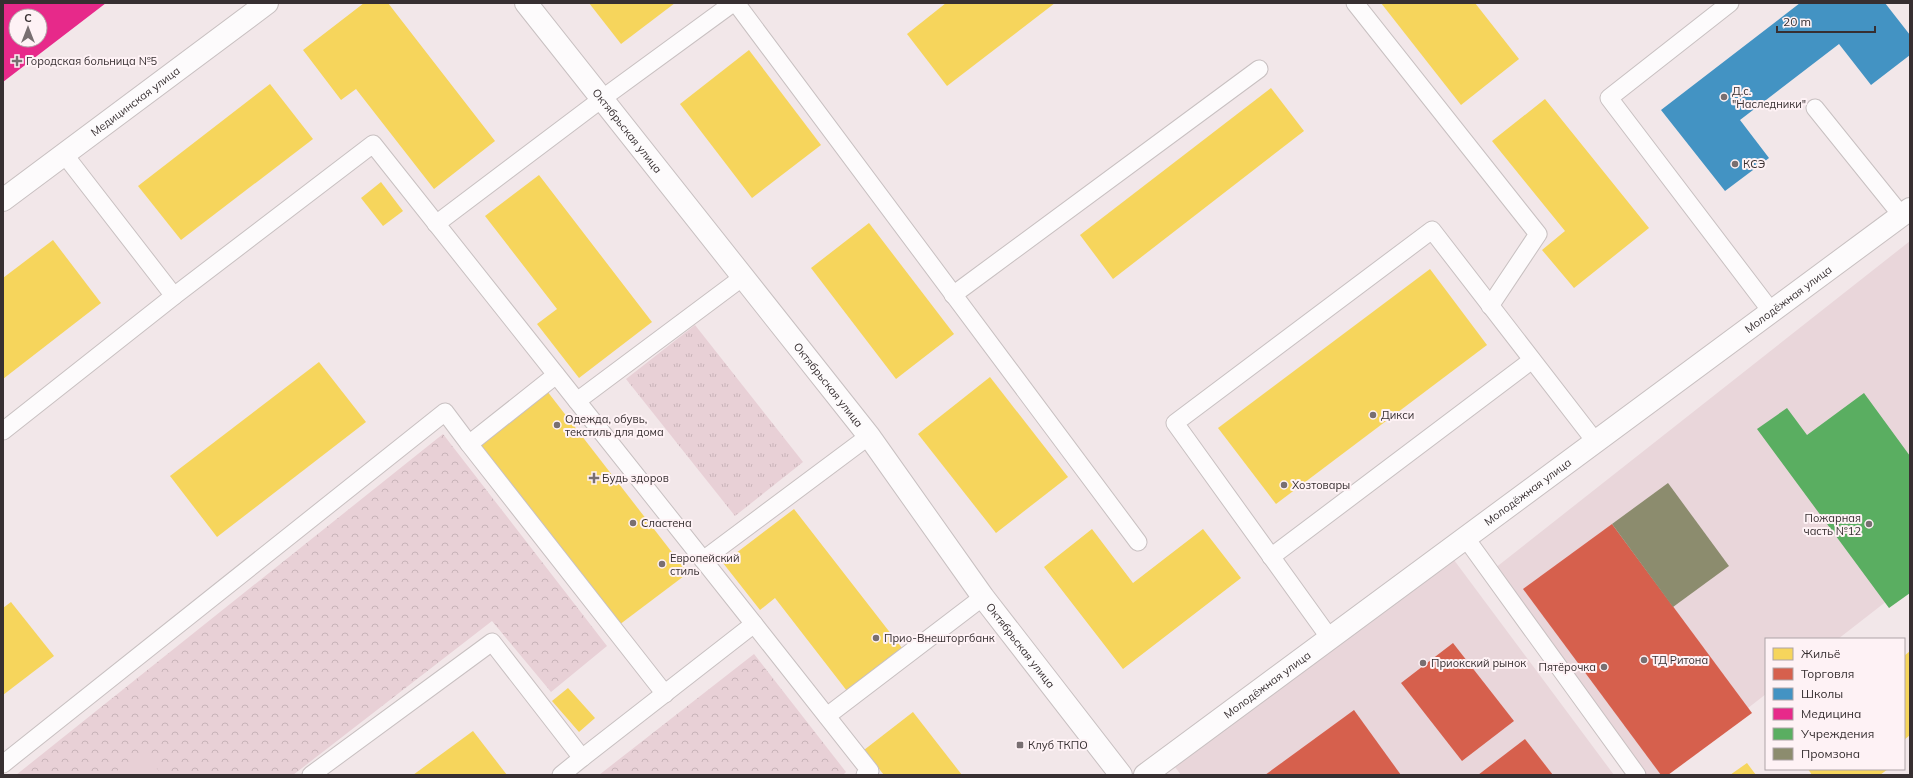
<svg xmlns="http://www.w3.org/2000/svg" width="1913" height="778" viewBox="0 0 1913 778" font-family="Mulish,sans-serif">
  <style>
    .built { fill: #e9d6da }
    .grass { fill: url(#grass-tufts) }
    .park { fill: url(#park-crowns) }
    .pitch { fill: #e8d0d6 }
    .homes { fill: #f6d55c }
    .shops { fill: #d6604d }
    .schools { fill: #4393c3 }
    .health { fill: #e7298a; fill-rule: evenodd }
    .public { fill: #5aae61 }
    .industry { fill: #8c8c6e }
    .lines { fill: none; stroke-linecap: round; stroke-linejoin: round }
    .lane-casing { stroke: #c8c0c1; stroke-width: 19 }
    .street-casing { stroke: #c8c0c1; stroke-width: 24 }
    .secondary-casing { stroke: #c8c0c1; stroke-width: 24 }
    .lane { stroke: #fdfbfc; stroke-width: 17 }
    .street { stroke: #fdfbfc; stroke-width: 22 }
    .secondary { stroke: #fdfbfc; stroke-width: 22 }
    .poi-dot { fill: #786f71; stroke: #fef2f5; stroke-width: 1.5 }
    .labels { text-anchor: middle; stroke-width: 4; stroke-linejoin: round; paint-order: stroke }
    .poi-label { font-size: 11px; fill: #372f31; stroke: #fef2f5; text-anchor: start }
    .street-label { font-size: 11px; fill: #372f31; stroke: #fef2f5 }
  </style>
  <defs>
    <pattern id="grass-tufts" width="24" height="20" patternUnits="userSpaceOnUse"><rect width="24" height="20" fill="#e8d0d6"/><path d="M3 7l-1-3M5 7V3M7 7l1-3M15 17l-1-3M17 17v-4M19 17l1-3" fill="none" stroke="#c8b3b8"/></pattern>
    <pattern id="park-crowns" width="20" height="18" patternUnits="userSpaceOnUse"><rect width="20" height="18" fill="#e8d0d6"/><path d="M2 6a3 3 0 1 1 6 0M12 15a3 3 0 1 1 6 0" fill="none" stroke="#c8b3b8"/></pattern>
  </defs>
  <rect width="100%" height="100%" fill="#f2e7e9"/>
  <g class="built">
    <path d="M1910,241V583L1838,639H1766V694L1662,775H1646L1485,576Z"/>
    <path d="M1454,560L1614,775H1181L1175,767Z"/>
  </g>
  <path class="grass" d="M695,325L803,462L735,516L626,379Z"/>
  <g class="park">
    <path d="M443,434L607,646L551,692L492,621L293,775H16Z"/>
    <path d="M754,654L846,772L843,775H599Z"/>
  </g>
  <path class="pitch" d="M143,750L162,775H112Z"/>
  <g class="homes">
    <path d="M364,3H388L495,141L434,189L356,89L341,100L303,50Z"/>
    <path d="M589,3H675L621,44Z"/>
    <path d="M946,3H1055L947,86L907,34Z"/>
    <path d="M1381,3H1475L1519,59L1461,105Z"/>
    <path d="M749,50L821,145L752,198L680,104Z"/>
    <path d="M270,84L313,139L181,240L138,186Z"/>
    <path d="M1271,88L1304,131L1113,279L1080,235Z"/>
    <path d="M1545,99L1649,228L1574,288L1542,250L1565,231L1492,141Z"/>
    <path d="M539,175L652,322L579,378L537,324L557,309L485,216Z"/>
    <path d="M381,182L403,211L383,226L361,198Z"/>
    <path d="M869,223L954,334L896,379L811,268Z"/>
    <path d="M53,240L101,303L3,379V278Z"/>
    <path d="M1430,269L1487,345L1276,504L1218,428Z"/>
    <path d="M319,362L366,422L217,537L170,476Z"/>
    <path d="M990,377L1068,477L996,533L918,434Z"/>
    <path d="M547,391L688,573L619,625L478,444Z"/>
    <path d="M794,509L902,648L847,691L775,598L760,610L723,563Z"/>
    <path d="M1092,529L1133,583L1203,529L1241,578L1123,669L1044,567Z"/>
    <path d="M11,602L54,656L3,695V608Z"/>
    <path d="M1910,651V735L1904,740V656Z"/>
    <path d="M568,688L595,718L579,732L552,701Z"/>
    <path d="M913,712L962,775H884L864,750Z"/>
    <path d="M473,731L507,775H413Z"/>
    <path d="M1747,763L1756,775H1730Z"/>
    <path d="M1808,769H1888L1880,775H1812Z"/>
  </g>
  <g class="shops">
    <path d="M1612,524L1752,713L1668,775H1661L1523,589Z"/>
    <path d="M1453,643L1514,721L1462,761L1401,683Z"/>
    <path d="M1354,710L1401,775H1265Z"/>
    <path d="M1525,739L1553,775H1478Z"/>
  </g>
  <path class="schools" d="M1800,3H1885L1910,35V55L1871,85L1839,44L1740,120L1769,158L1725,191L1661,110Z"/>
  <path class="health" d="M3,3H106L3,82ZM16,16H40V40H16Z"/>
  <path class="public" d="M1864,393L1910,456V593L1889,608L1757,429L1787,408L1807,435Z"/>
  <path class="industry" d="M1668,483L1729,566L1673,607L1612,524Z"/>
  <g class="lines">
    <g class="lane-casing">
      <g id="lane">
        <path d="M736,3L1138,542"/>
        <path d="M1355,3L1538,234L1490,306"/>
        <path d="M1730,3L1609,98L1771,311"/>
        <path d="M1815,108L1902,216"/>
        <path d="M436,224L603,98L733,3"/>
        <path d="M953,295L1259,69"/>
        <path d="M174,296L373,144L577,401"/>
        <path d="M556,375L469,444L665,694"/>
        <path d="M3,431L174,296L64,154"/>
        <path d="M1465,537L1637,775"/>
        <path d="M1271,557L1532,360"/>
        <path d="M703,560L869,436"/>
        <path d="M754,624L870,771L865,775"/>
        <path d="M1329,637L1175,423L1432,230L1595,441"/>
        <path d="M827,716L983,597"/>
        <path d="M582,758L754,624L577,401L743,277"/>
        <path d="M3,764L445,412L469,444"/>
        <path d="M311,775L492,642L582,758L561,775"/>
      </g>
    </g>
    <g class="street-casing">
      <g id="street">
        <path id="s1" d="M3,200L267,3"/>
        <path id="s2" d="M1145,775L1910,209"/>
      </g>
    </g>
    <g class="secondary-casing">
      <g id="secondary">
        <path id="s3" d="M526,3L869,436L983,597L1121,775"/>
      </g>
    </g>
    <use href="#lane" class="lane"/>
    <use href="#street" class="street"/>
    <use href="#secondary" class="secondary"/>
  </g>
  <g class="poi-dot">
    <path d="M15 55h4v4h4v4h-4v4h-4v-4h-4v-4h4z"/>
    <circle cx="1724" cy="97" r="4"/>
    <circle cx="1735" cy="164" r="4"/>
    <circle cx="1373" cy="415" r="4"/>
    <circle cx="557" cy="425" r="4"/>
    <path d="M592 472h4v4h4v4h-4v4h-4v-4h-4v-4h4z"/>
    <circle cx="1284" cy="485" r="4"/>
    <circle cx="633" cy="523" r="4"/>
    <circle cx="1869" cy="524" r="4"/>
    <circle cx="662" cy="564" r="4"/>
    <circle cx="876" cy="638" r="4"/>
    <circle cx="1644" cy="660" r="4"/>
    <circle cx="1423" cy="663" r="4"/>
    <circle cx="1604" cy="667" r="4"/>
    <rect x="1016" y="741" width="8" height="8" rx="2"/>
  </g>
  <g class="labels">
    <g class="poi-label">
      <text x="26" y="65">Городская больница №5</text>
      <text x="1732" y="95">Д.с.<tspan x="1732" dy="13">"Наследники"</tspan></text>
      <text x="1743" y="168">КСЭ</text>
      <text x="1381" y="419">Дикси</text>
      <text x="565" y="423">Одежда, обувь,<tspan x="565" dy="13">текстиль для дома</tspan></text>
      <text x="602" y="482">Будь здоров</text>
      <text x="1292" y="489">Хозтовары</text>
      <text x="1861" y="522" text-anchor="end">Пожарная<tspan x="1861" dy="13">часть №12</tspan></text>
      <text x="641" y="527">Сластена</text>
      <text x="670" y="562">Европейский<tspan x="670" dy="13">стиль</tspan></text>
      <text x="884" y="642">Прио-Внешторгбанк</text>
      <text x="1652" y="664">ТД Ритона</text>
      <text x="1431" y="667">Приокский рынок</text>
      <text x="1596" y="671" text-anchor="end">Пятёрочка</text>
      <text x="1028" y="749">Клуб ТКПО</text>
    </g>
    <g class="street-label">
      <text dy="4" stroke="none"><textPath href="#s1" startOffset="165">Медицинская улица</textPath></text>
      <text dy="4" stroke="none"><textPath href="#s3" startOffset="163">Октябрьская улица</textPath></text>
      <text dy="4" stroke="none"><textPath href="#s2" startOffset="800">Молодёжная улица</textPath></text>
      <text dy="4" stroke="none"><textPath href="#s3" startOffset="487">Октябрьская улица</textPath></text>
      <text dy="4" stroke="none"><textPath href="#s2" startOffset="476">Молодёжная улица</textPath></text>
      <text dy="4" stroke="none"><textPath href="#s3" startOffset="811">Октябрьская улица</textPath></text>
      <text dy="4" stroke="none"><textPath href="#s2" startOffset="152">Молодёжная улица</textPath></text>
    </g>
  </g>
  <rect width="1913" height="778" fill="none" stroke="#372f31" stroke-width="8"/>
  <rect x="1765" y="638" width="140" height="132" fill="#fef2f5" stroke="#aea4a7"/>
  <rect x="1773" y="648" width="20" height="12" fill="#f6d55c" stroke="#aea4a7"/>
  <text x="1801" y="658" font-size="12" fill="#372f31">Жильё</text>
  <rect x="1773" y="668" width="20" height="12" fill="#d6604d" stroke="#aea4a7"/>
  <text x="1801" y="678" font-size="12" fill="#372f31">Торговля</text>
  <rect x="1773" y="688" width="20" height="12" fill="#4393c3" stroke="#aea4a7"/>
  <text x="1801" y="698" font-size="12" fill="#372f31">Школы</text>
  <rect x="1773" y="708" width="20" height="12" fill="#e7298a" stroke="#aea4a7"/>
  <text x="1801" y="718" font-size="12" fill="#372f31">Медицина</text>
  <rect x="1773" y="728" width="20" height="12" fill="#5aae61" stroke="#aea4a7"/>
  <text x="1801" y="738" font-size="12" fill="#372f31">Учреждения</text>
  <rect x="1773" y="748" width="20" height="12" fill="#8c8c6e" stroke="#aea4a7"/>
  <text x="1801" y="758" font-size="12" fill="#372f31">Промзона</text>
  <g transform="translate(28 28)"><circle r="19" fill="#fef2f5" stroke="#aea4a7"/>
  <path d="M0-3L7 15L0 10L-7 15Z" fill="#786f71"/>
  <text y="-6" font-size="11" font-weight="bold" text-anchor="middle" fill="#372f31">С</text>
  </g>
  <path d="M1777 26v6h98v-6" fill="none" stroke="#372f31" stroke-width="2"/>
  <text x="1783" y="26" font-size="12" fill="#372f31" stroke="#fef2f5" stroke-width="3" paint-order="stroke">20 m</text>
</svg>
